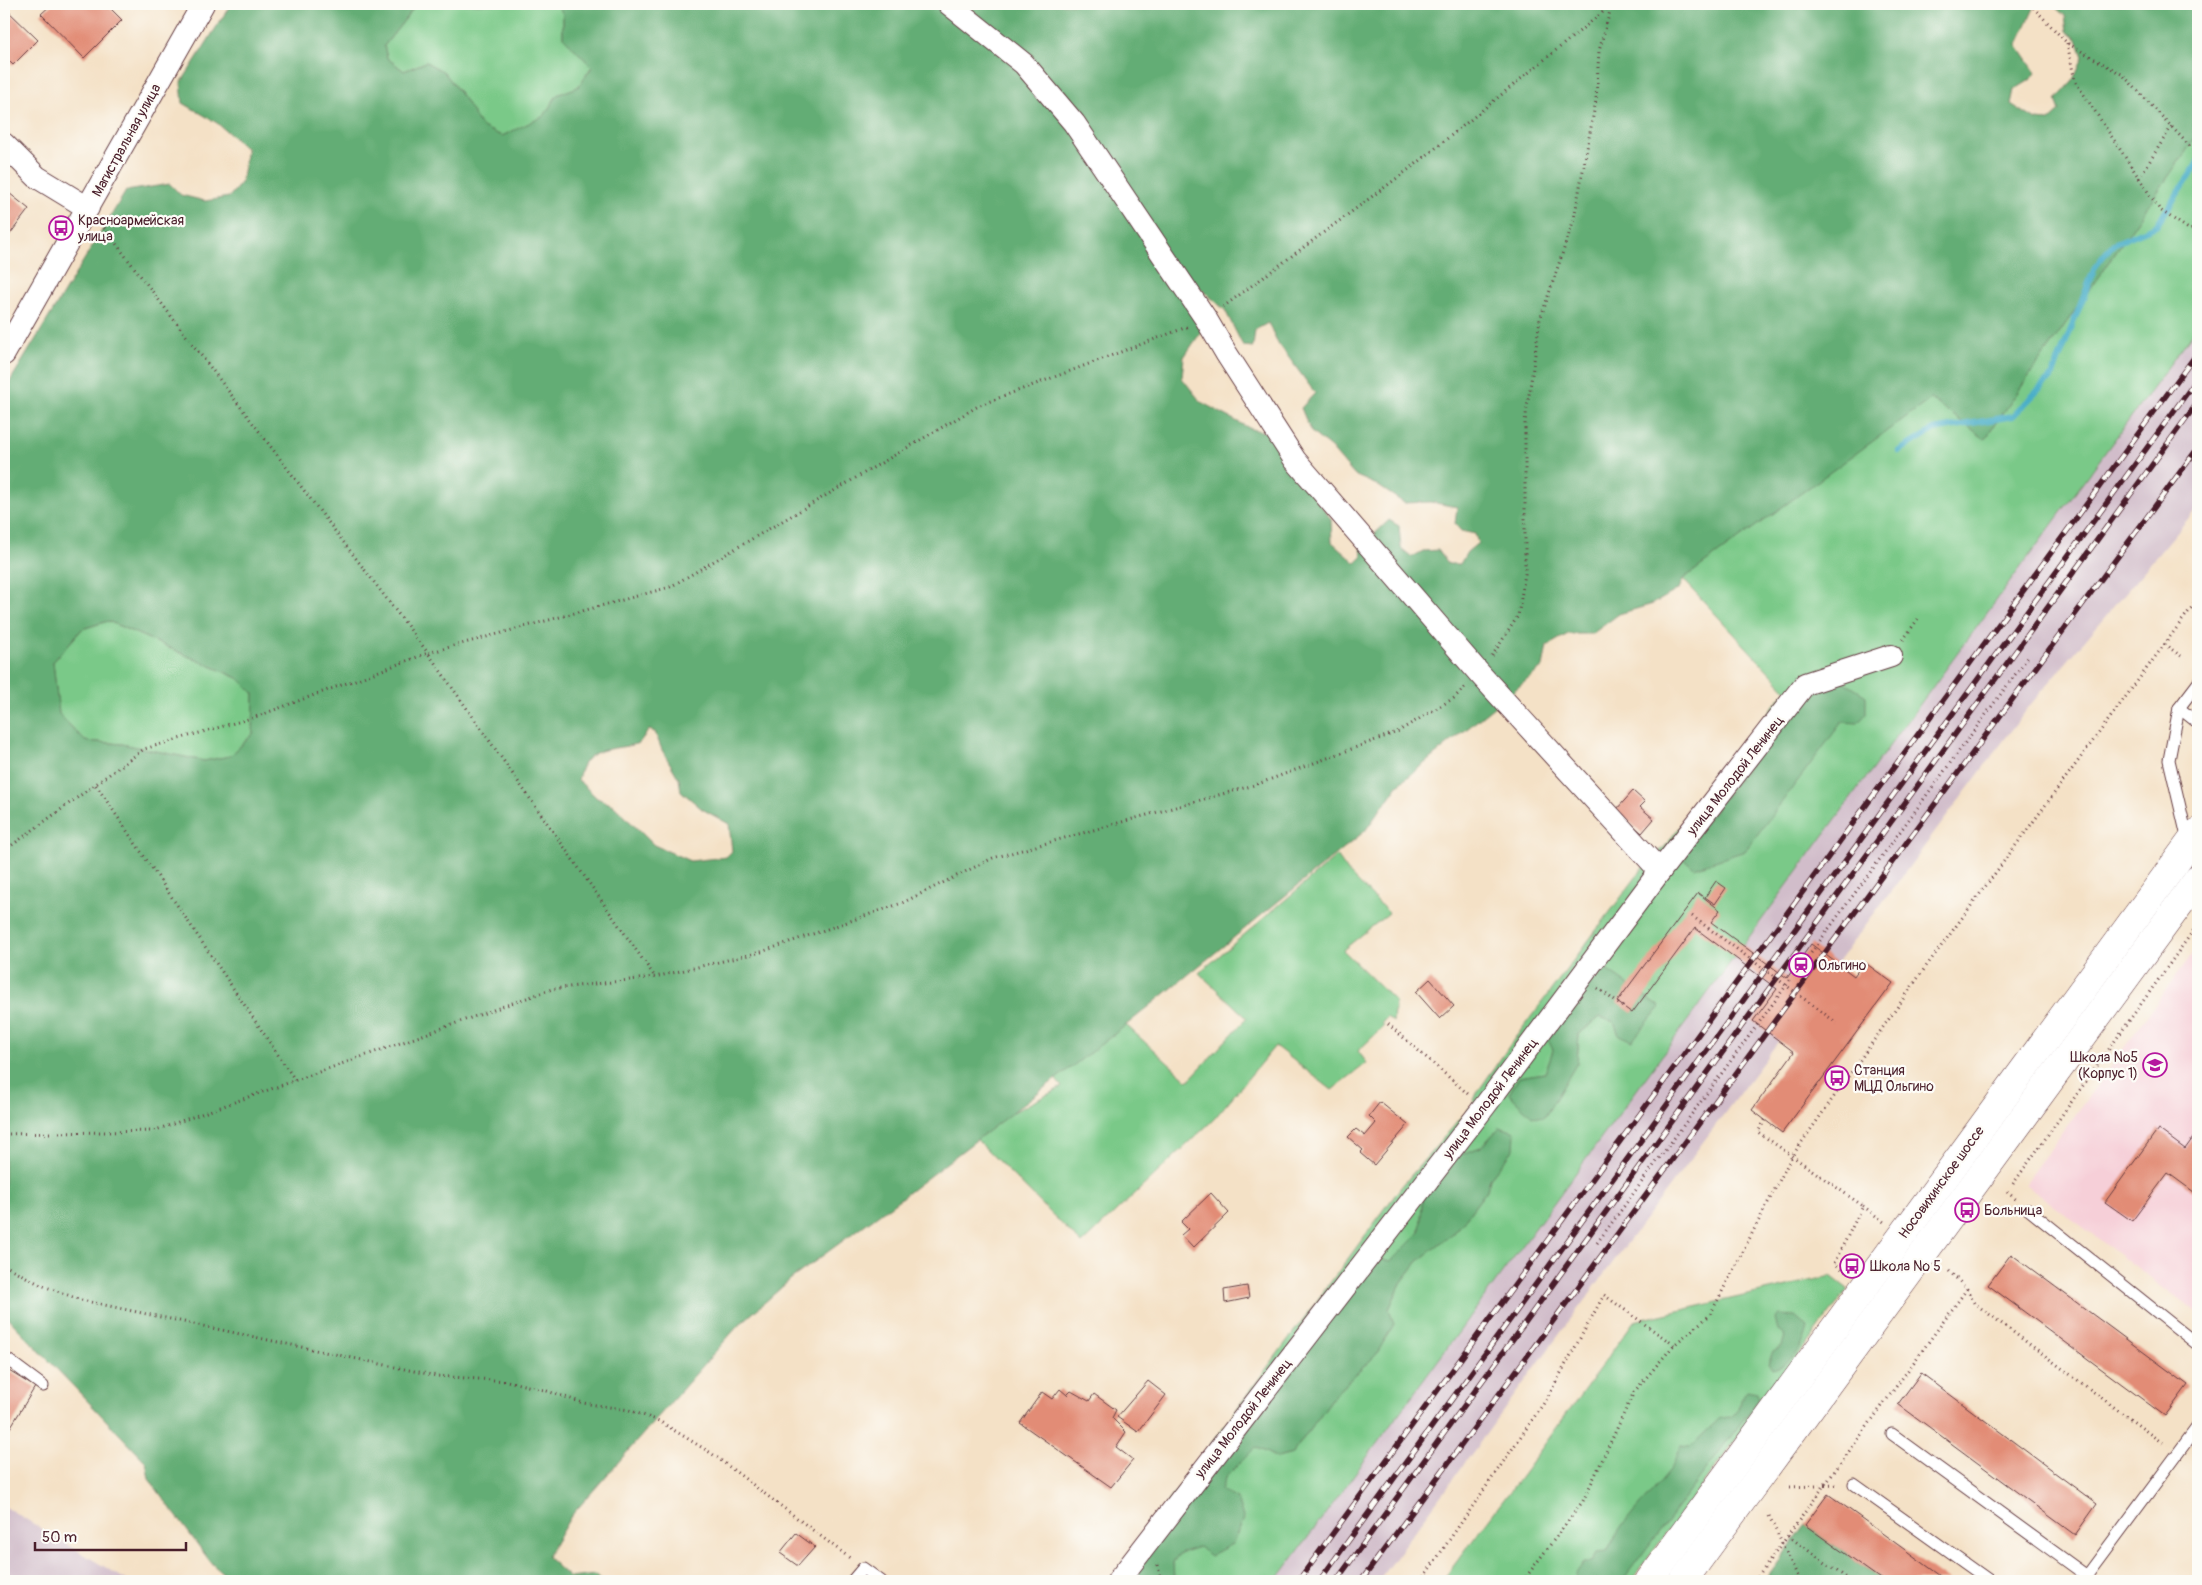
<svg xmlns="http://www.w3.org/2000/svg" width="2202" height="1585" viewBox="0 0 2202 1585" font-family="Pangolin,sans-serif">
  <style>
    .built { fill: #f6cfd8 }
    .industrial { fill: #d1bdca }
    .green { fill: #7ac988; stroke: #62745a; fill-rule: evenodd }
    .forest { fill: #63ad74; stroke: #566650; fill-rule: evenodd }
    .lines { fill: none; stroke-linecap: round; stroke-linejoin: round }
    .stream { stroke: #49aec8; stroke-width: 6 }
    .building { fill: #e28c76 }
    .service-casing { stroke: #643c42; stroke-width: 13 }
    .minor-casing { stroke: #643c42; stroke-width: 24 }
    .secondary-casing { stroke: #643c42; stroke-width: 29 }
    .path { stroke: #643c42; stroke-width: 3; stroke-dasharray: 1 4; stroke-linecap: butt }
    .service { stroke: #fff; stroke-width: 11 }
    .minor { stroke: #fff; stroke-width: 22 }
    .secondary { stroke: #fff; stroke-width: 28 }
    .rail-casing { stroke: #4a1f2b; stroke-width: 5.5 }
    .rail { stroke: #fdfcf7; stroke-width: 4; stroke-dasharray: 11; stroke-linecap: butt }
    .path-bridge { stroke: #643c42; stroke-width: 3; stroke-dasharray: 1 4; stroke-linecap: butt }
    .labels { text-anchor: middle; stroke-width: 4.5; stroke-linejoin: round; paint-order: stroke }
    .street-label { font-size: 14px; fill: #4a1f2b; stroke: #fdfcf7 }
    .poi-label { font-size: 14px; fill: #4a1f2b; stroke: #fdfcf7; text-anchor: start }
  </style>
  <rect width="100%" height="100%" fill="#fdfcf7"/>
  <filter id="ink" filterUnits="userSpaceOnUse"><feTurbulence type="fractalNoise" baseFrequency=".02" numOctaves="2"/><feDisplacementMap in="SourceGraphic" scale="10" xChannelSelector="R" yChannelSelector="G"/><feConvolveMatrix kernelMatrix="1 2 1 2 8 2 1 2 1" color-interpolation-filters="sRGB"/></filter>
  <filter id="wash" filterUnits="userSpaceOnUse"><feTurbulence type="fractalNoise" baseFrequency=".0096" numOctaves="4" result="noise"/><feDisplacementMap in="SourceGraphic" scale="20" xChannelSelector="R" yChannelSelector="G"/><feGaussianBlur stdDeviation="1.12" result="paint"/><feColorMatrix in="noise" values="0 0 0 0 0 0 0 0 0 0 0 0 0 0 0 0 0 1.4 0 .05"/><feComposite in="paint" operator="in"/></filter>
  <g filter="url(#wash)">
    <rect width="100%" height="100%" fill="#f4e1c6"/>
    <path class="built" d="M2198,946V1313L2025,1184Z"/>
    <g class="industrial">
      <path d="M2198,326V507L2031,704L1581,1305L1378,1581H1276Z"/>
      <path d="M4,1506L128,1581H4Z"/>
    </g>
    <g class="green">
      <path d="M417,4H557L563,14V37L592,66L578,87L557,95L545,116L502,136L481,127L465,100L444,72L426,62L404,71L387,58L384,46Z"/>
      <path d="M2198,134V326L1276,1581H1174L1173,1562L1180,1552L1199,1547L1225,1478L1256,1447L1277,1458L1292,1454L1337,1392L1376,1355L1389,1309L1401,1283L1418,1261L1457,1230L1487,1190L1490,1178L1514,1149L1500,1127L1481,1147L1453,1157L1423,1193L1420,1232L1150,1526L1401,1187L1472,1105L1477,1093L1512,1042L1643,868L1654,854L1663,849L1716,777L1786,690L1683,579L1931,398L1985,439ZM1598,964L1619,1035L1614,1022L1600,1017L1579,1034L1577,1063L1509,1094L1519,1077L1545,1073L1553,1050Z"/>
      <path d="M108,621L238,678L254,694L253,734L230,756L204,761L122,744L85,741L59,714L53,662L82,629Z"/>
      <path d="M1337,856L1349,873L1389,913L1343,950L1395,1001L1393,1022L1387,1017L1382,1023L1384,1026L1358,1051L1367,1063L1332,1090L1275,1046L1214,1119L1082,1244L971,1134L1062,1087L1053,1076L1116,1016L1188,1081L1247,1018L1199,973Z"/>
      <path d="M1831,1276L1848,1289L1631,1581H1442L1523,1474L1634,1321Z"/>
    </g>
    <g class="forest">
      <path d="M231,4H417L384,46L387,58L404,71L426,62L444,72L465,100L481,126L502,136L544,116L557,95L578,87L592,67L563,37V14L557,4H2036L2017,45L2036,73L2030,80L2014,90L2011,104L2036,120L2049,121L2060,111L2056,100L2072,82L2083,57L2077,39L2067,31L2065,16L2052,4H2198V134L1985,439L1931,399L1683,579L1679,589L1653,604L1619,614L1592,634H1568L1547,646L1543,667L1398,785L1365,831L1130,1022L897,1201L791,1279L737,1327L571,1516L547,1557L570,1578L595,1575L601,1581H232L212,1564L149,1479L146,1462L4,1314V391L126,191L170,184L181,195L205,201L229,197L241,183L247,149L217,123L183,103L181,83ZM1199,287L1225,310L1243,346L1253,347L1255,330L1268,323L1278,343L1315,393L1301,408L1311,432L1331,448L1354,475L1377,485L1404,503L1430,502L1457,507L1455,524L1461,531L1475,534L1478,543L1467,552L1460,564H1448L1438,550L1423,551L1412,557L1401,548L1399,526L1389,520L1361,547L1362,557L1356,563L1332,542L1331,519L1266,432L1251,429L1201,402L1182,378L1184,357L1201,332L1187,295ZM108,621L238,678L254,694L253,734L230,756L204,761L122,744L85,741L59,714L53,662L82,629ZM649,730L655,732L662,750L679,779L681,791L702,809L729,824L732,851L726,857L690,861L654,845L613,805L597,798L578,780C585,743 612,752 639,743Z"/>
      <path d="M1833,675L1866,696V714L1858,723L1842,722L1745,851L1694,868L1680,855L1813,685Z"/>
      <path d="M1598,964L1660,1007L1632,1041L1619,1035L1614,1022L1600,1017L1579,1034L1577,1063L1544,1118L1532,1116L1509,1094L1519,1077L1545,1073L1553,1050L1546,1036Z"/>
      <path d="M1500,1127L1515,1132L1514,1149L1490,1178L1487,1190L1457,1230L1418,1261L1401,1283L1389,1309L1394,1324L1376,1355L1337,1392L1292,1454L1277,1458L1256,1447L1225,1478L1221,1490L1237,1499L1244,1519L1232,1544L1210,1556L1199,1547L1180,1553L1173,1562L1174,1581H1128L1372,1256L1391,1261L1420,1232L1423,1192L1453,1157L1481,1147Z"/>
      <path d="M1779,1315L1795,1316L1808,1327C1803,1348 1794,1364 1772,1369L1768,1364L1773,1351L1782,1346L1785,1336L1778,1331L1775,1319Z"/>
      <path d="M1747,1391L1757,1393L1759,1399L1622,1581H1578L1575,1575L1584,1562H1592L1597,1553L1607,1552C1622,1519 1648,1498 1670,1470C1676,1463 1675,1454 1681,1446L1690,1447L1720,1418L1731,1417L1739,1410L1741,1400Z"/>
      <path d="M1805,1525L1883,1581H1764Z"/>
    </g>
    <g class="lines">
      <path class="stream" d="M1899,451L1933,430L2013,416L2053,375L2095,267L2113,244L2156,226L2198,163"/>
    </g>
    <g id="blocks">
      <g class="building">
        <path d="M52,4H106L122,20L84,58L41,14Z"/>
        <path d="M5,8L38,40L13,65L4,56Z"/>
        <path d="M4,189L29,209L4,242Z"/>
        <path d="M1633,791L1645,802L1640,807L1654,819L1642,833L1616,810Z"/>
        <path d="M1716,881L1726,888L1715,904L1705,897Z"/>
        <path d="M1698,893L1720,910L1711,922L1787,978L1811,944L1854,976L1864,962L1893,983L1782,1133L1752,1110L1794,1052L1753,1021L1777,989L1695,928L1632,1013L1617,1002Z"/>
        <path d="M1430,979L1454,1006L1440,1019L1416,992Z"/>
        <path d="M1380,1102L1408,1125L1374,1165L1360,1153L1363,1150L1348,1137L1356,1129L1365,1136L1376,1123L1369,1116Z"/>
        <path d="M2158,1129L2185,1149L2198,1131V1195L2168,1173L2132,1221L2105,1202Z"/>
        <path d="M1211,1193L1229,1213L1193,1248L1181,1235L1188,1229L1181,1222Z"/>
        <path d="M2011,1254L2188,1385L2165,1416L1988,1285Z"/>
        <path d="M1247,1286L1249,1298L1225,1303L1224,1290Z"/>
        <path d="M4,1368L35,1387L10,1428L4,1425Z"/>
        <path d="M1921,1373L2097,1504L2075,1535L1898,1404Z"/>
        <path d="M1148,1381L1166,1395L1138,1432L1117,1417Z"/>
        <path d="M1060,1389L1067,1395L1071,1391L1089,1401L1094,1394L1116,1410L1112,1418L1126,1432L1116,1447L1133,1460L1111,1487L1020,1423L1042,1392L1052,1399Z"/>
        <path d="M1828,1494L1948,1581H1883L1805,1525Z"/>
        <path d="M796,1533L815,1547L798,1566L780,1553Z"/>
      </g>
    </g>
  </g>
  <g filter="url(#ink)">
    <use href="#blocks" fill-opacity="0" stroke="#643c42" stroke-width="1"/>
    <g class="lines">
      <g class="service-casing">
        <g id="service">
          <path d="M2179,708L2198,723"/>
          <path d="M2188,841L2169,760L2179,708L2198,683"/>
          <path d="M2028,1209L2198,1345"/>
          <path d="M4,1357L43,1386"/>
          <path d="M1892,1434L2087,1576"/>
          <path d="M1854,1484L1990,1581"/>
          <path d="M852,1581L863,1568L881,1581"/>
          <path d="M2083,1581L2198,1426"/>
        </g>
      </g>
      <g class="minor-casing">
        <g id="minor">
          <path d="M949,4L1024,64L1074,123L1206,319L1226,353L1295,460L1479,673L1660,871"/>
          <path d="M4,144L37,177L88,208"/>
          <path d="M4,354L203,4"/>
          <path d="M1118,1581L1484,1107L1660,871L1805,684L1891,656"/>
        </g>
      </g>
      <g class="secondary-casing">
        <g id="secondary">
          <path d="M1649,1581L2198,832"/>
          <path d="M1683,1581L2198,879"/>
        </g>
      </g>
      <g class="path">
        <path d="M2030,4L2067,43L2123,75L2198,155"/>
        <path d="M2067,43L2075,81L2160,210L2190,230L2198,227"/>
        <path d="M2139,178L2172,126"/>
        <path d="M101,224L428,653L670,587L980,405L1187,327"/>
        <path d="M1223,307L1416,164L1613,4"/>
        <path d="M1903,640L1918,619"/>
        <path d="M2164,644L2181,656"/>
        <path d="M1492,656L1518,616L1525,574V422L1540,320L1574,219L1596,100L1599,51L1612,4"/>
        <path d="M96,785L295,1080"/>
        <path d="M4,851L144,749L255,717L428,653L655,977"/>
        <path d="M1811,953L2028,657"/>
        <path d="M1598,988L1624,1008"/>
        <path d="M1388,1024L1468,1094"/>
        <path d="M1765,1120L1758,1132L1863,1206L1834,1263L1846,1272"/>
        <path d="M4,1134L153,1131L552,989L655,977L761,952L902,903L993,858L1258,784L1397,732L1454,698L1465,687"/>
        <path d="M2013,1184L2198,924"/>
        <path d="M2007,1192L2018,1201"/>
        <path d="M1863,1206L1884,1222"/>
        <path d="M1597,1243L1791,979"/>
        <path d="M4,1265L41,1285L81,1300L437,1376L507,1381L544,1390L583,1403L629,1410L659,1421L711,1453L851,1559"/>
        <path d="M1949,1271L1967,1289L1974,1303L2165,1445"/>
        <path d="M1790,1487L1839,1485"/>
        <path d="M1769,1516L1800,1581"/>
        <path d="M1788,1536L1851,1581"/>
        <path d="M1158,1565L1161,1581"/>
        <path d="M1421,1581L1546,1400L1604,1295L1674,1345"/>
        <path d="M1523,1581L1583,1501L1634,1392L1674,1345L1710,1315L1792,1156L1925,968L2198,599"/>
        <path d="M1755,1581L1967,1289"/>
      </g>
      <use href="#service" class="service"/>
      <use href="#minor" class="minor"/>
      <use href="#secondary" class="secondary"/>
      <g class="rail-casing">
        <g id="rail">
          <path d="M1298,1581L2198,352"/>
          <path d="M1319,1581L2198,378"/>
          <path d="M1336,1581L2198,402"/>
          <path d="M1361,1581L2198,448"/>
        </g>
      </g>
      <use href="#rail" class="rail"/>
      <path class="path-bridge" d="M1692,916L1837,1023"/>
    </g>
  </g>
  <defs>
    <g id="bus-ring" transform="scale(1.25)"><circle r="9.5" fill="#fdfcf7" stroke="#b5179e" stroke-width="1.5"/><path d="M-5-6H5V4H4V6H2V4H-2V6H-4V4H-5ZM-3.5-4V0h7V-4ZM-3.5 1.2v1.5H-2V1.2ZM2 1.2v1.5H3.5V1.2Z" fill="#b5179e"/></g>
    <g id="station-ring" transform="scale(1.25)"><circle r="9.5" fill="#fdfcf7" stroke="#b5179e" stroke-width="1.5"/><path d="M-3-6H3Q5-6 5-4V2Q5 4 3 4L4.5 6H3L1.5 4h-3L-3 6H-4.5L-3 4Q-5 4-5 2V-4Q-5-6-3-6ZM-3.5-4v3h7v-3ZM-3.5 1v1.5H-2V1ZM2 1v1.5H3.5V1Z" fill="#b5179e"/></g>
    <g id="school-ring" transform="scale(1.25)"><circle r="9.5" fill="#fdfcf7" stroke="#b5179e" stroke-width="1.5"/><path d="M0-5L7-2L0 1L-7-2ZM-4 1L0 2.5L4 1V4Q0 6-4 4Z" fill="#b5179e"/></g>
  </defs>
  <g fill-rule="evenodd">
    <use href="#bus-ring" x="61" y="228"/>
    <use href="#station-ring" x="1801" y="965"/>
    <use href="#school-ring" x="2155" y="1065"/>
    <use href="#bus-ring" x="1837" y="1078"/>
    <use href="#bus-ring" x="1967" y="1210"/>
    <use href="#bus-ring" x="1852" y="1266"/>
  </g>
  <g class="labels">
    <g class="street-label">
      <text transform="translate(126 140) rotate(-61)" y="5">Магистральная улица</text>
      <text transform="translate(1735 775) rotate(-52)" y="5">улица Молодой Ленинец</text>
      <text transform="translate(1490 1098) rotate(-53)" y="5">улица Молодой Ленинец</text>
      <text transform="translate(1941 1182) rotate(-54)" y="5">Носовихинское шоссе</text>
      <text transform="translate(1243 1418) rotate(-52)" y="5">улица Молодой Ленинец</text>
    </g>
    <g class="poi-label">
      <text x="78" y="225">Красноармейская<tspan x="78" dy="16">улица</tspan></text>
      <text x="1818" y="970">Ольгино</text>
      <text x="2138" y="1062" text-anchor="end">Школа №5<tspan x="2138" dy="16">(Корпус 1)</tspan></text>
      <text x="1854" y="1075">Станция<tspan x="1854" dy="16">МЦД Ольгино</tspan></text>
      <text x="1984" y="1215">Больница</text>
      <text x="1870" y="1271">Школа № 5</text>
    </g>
  </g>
  <rect width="2202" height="1585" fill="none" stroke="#fdfcf7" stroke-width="20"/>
  <path d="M35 1542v8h151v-8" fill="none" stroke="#4a1f2b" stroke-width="2.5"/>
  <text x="42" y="1542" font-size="15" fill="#4a1f2b" stroke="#fdfcf7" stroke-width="4" paint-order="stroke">50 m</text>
</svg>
